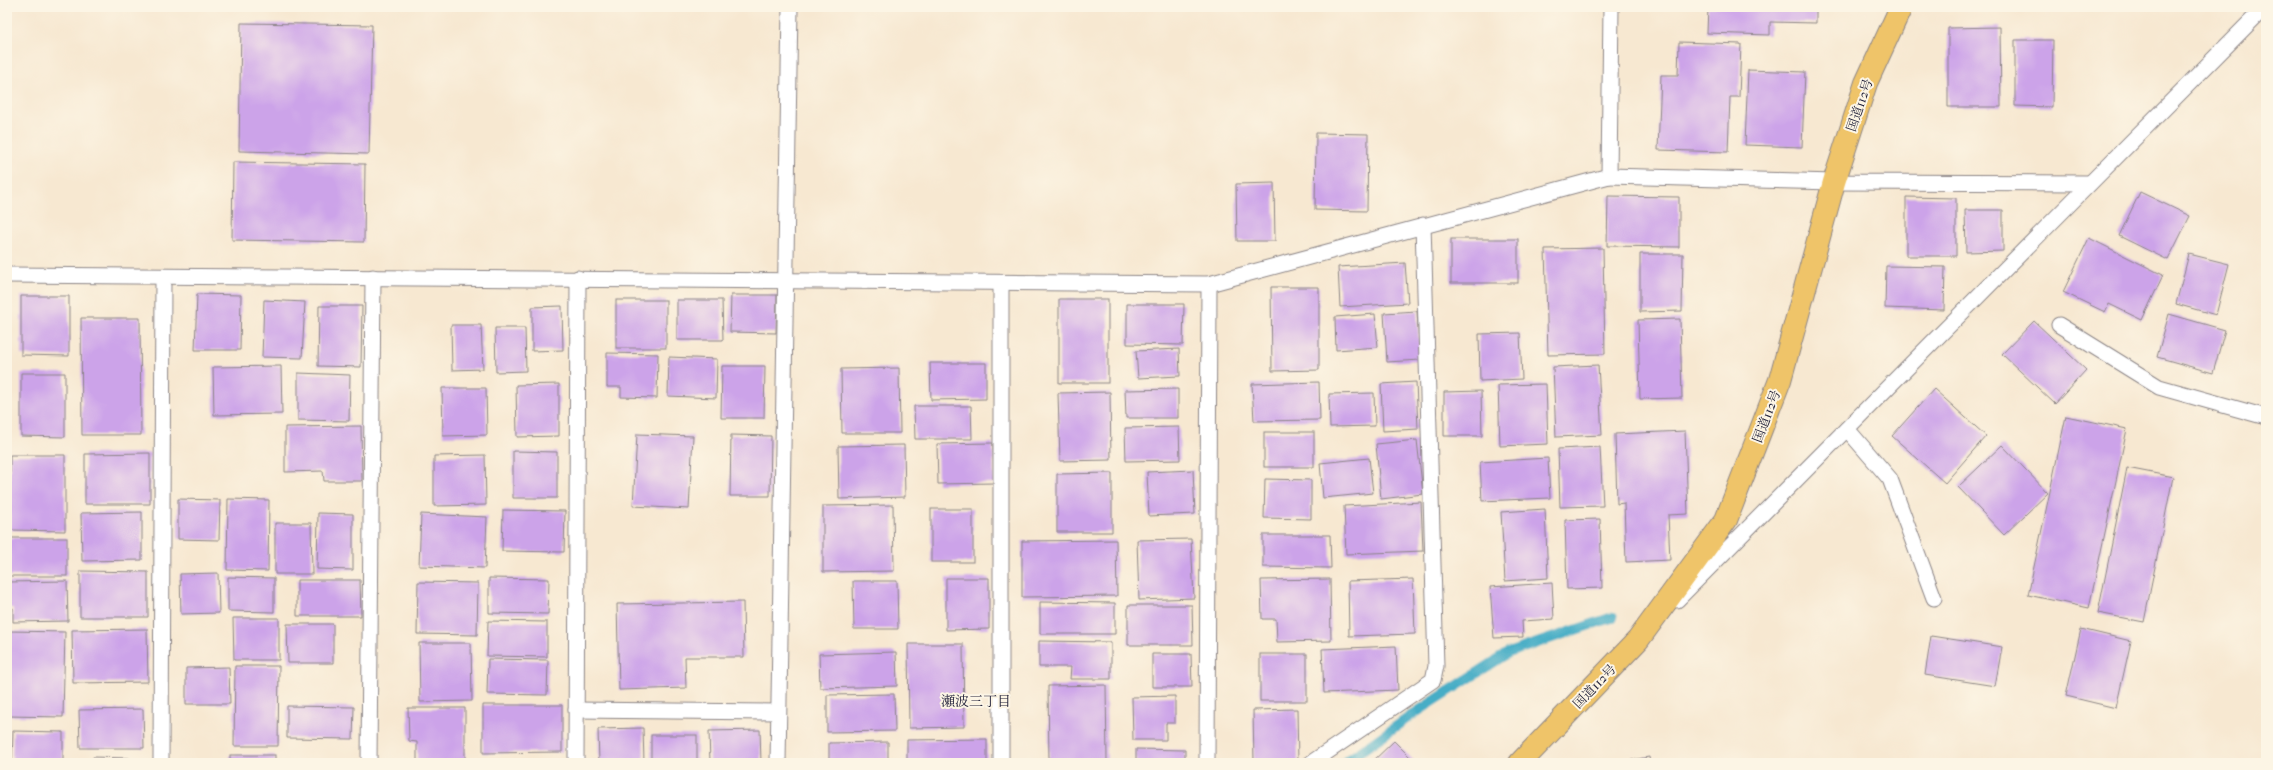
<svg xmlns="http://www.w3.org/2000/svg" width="2273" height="770" viewBox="0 0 2273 770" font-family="'IM FELL French Canon','Noto Serif JP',serif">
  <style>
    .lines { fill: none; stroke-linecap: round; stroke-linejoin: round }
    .stream { stroke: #46adc6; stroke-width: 10 }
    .building { fill: #cca3e9 }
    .lane-casing { stroke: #8c8586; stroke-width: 17 }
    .highway-casing { stroke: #8c8586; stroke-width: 24 }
    .lane { stroke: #fff; stroke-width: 15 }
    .highway { stroke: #efc469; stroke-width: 22 }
    .labels { text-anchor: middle; stroke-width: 4; stroke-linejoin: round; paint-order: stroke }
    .street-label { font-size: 13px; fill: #22223b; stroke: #fcf5e5 }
    .neighbourhood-label { font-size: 14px; fill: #22223b; stroke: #fcf5e5 }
  </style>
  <rect width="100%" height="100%" fill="#fcf5e5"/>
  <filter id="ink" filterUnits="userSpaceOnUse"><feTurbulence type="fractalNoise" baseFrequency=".025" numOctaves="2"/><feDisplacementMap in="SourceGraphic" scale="8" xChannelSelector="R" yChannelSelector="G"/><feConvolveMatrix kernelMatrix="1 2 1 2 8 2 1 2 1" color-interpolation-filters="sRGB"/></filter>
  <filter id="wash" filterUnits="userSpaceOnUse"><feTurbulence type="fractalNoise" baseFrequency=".012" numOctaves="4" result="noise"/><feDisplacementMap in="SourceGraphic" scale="16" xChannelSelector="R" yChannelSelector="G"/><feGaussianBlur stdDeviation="0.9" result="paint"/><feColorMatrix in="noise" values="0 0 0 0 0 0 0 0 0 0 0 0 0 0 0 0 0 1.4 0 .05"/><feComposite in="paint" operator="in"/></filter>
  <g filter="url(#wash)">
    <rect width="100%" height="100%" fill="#f7e8d1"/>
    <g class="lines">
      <path class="stream" d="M1344,763L1412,715L1508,653L1613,617"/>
    </g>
    <g id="blocks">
      <g class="building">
        <path d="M1708,7H1816V23L1770,22V35L1707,33Z"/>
        <path d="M241,23L372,25L369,154L239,151Z"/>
        <path d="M2000,27L2001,107H1948V28Z"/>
        <path d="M2015,40H2053L2052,107L2015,106Z"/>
        <path d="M1679,42L1741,44L1739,97H1730L1728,152L1658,150L1661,75H1678Z"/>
        <path d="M1748,70L1805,72L1802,147L1745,145Z"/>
        <path d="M1316,133L1368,134L1367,211L1315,210Z"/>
        <path d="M233,162L365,164L364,242L232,240Z"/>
        <path d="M1274,183L1275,241H1237L1236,184Z"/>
        <path d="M2140,192L2190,216L2168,260L2119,236Z"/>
        <path d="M1608,196L1679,197V247L1607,246Z"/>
        <path d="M1906,197L1956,198V256H1906Z"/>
        <path d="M1965,210H2003V251L1966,252Z"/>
        <path d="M2089,238L2163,275L2142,320L2109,304L2105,312L2063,292Z"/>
        <rect x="1451" y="239" width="67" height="44"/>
        <path d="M1603,248L1605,354L1548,355L1545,249Z"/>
        <path d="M1640,254H1683L1682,311L1640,312Z"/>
        <path d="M2189,254L2229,264L2216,315L2176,304Z"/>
        <path d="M1405,263L1408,303L1340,307L1338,267Z"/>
        <path d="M1886,266L1945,267L1944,310L1885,308Z"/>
        <path d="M1271,287H1319V370L1272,371Z"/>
        <path d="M197,294L241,295L240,350H195Z"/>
        <path d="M731,295H777L776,333L730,332Z"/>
        <path d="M21,296H69V356L21,355Z"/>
        <rect x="1059" y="299" width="49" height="84"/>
        <path d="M264,300L305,302L302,358L262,357Z"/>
        <rect x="616" y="300" width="50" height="48"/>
        <path d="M677,300H722L723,340H677Z"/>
        <path d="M1127,304H1184L1183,345L1127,344Z"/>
        <path d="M319,306H362L361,367L318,366Z"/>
        <path d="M562,306L563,350L532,351V307Z"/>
        <path d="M1417,311L1420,360L1387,362L1384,313Z"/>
        <path d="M1375,314L1378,347L1336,350L1335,317Z"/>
        <path d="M2169,314L2225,330L2213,373L2157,357Z"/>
        <path d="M81,318H140L141,435H82Z"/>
        <path d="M1680,319L1682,398L1640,399L1638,320Z"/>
        <path d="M2034,321L2086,370L2055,404L2002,354Z"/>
        <path d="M451,325H481L483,369L452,370Z"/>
        <path d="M495,328H525L526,371L496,372Z"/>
        <path d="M1520,333L1522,379L1480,381L1479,334Z"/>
        <path d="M1179,349L1180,376L1138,378L1136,351Z"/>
        <path d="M607,353L658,354L657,398L621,397V387H607Z"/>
        <path d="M669,357L717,359L716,398L668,396Z"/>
        <path d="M930,363H986V399L931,400Z"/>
        <path d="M1598,365L1602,435L1556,437L1553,367Z"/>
        <path d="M281,366L282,414L214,415L213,367Z"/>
        <path d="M722,366H765L764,418H721Z"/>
        <path d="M899,368L900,433H842L841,369Z"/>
        <path d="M21,373H65V437L21,436Z"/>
        <path d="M298,373L350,375L349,421L298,420Z"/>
        <path d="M1319,382L1320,420L1254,421L1252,384Z"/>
        <path d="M1416,382L1418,429L1383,431L1381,384Z"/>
        <path d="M559,384V436L517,437L516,385Z"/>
        <path d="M1546,384L1548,444L1500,446L1498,385Z"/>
        <path d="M442,388H486L487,435L443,436Z"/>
        <path d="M1178,389V418H1126L1125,390Z"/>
        <path d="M1934,389L1986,436L1945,483L1892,436Z"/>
        <path d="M1481,391L1482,436H1444V392Z"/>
        <path d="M1110,392L1111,460L1060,461L1058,393Z"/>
        <path d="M1374,393L1375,426L1330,427L1329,394Z"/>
        <path d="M914,406H971L972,439H915Z"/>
        <path d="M2066,416L2127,429L2089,608L2028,595Z"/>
        <path d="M361,426L362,481H324L323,471L285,472V427Z"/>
        <path d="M1179,427L1180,460L1126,461L1125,428Z"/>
        <path d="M1685,431L1688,514L1668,515L1670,560L1626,562L1624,503L1617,504L1615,434Z"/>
        <rect x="1264" y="432" width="50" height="35"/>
        <path d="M637,434L693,436L689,509L633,506Z"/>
        <path d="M731,435L771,436L770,496H730Z"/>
        <path d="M1417,440L1423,494L1381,499L1376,444Z"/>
        <path d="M993,443L994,483L938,484L937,444Z"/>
        <path d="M904,445L905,497L839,499L838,446Z"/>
        <path d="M2002,445L2048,493L2004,535L1958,487Z"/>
        <path d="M1600,447L1603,506L1560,507L1558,449Z"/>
        <path d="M513,451L557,452V498H513Z"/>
        <path d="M150,453V504H85V454Z"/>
        <path d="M10,455H65V531L10,530Z"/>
        <path d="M485,455L486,505L434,506V456Z"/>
        <path d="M1369,458L1373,493L1323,498L1320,463Z"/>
        <path d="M1548,458L1550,498L1482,501L1480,462Z"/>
        <path d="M2127,468L2173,477L2144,622L2098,613Z"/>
        <path d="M1193,470L1195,514L1149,516L1147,472Z"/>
        <path d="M1112,473V532H1057V474Z"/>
        <path d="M1265,479L1311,480V519L1264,518Z"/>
        <path d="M178,499L220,500L219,540L178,539Z"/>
        <path d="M228,499L269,500L268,571L227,570Z"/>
        <path d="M1421,502L1423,551L1346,554L1344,506Z"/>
        <path d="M893,505L894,571L823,572V506Z"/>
        <rect x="931" y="509" width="42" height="53"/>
        <path d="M1545,509L1548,578L1505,581L1501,512Z"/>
        <path d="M503,510L565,511L564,552L502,551Z"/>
        <path d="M142,512V560L82,561L81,513Z"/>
        <path d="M318,513L353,514V570L317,569Z"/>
        <path d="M421,514L487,517L485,568L419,566Z"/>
        <path d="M1600,519L1602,588L1567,589L1565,520Z"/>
        <path d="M275,523H311L312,574H275Z"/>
        <path d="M1263,535H1330L1331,568L1263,567Z"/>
        <rect x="7" y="538" width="60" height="38"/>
        <path d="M1191,539L1194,598L1139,600L1137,540Z"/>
        <path d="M1116,540L1117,596L1022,597V541Z"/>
        <path d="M80,571L148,572V617H80Z"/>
        <path d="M218,573L219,613L181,614L180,574Z"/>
        <path d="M228,577L274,578V612L228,611Z"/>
        <path d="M489,578L549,579L548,614L489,613Z"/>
        <path d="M946,578H989V629L946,630Z"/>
        <path d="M1330,579L1331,641L1277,642L1276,619H1262L1261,580Z"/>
        <path d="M1413,579L1415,634L1349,636L1348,581Z"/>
        <path d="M297,580H360L361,616H297Z"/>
        <path d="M67,581L68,621L13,622V608H7V582Z"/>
        <path d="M853,581H897L898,629H854Z"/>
        <path d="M418,582L478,583L477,635L417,634Z"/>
        <path d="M1552,583L1554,619L1522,621L1523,637L1494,638L1490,587Z"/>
        <path d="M743,602L744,657H685L686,688L619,690L617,604Z"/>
        <path d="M1040,602L1115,603V634H1040Z"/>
        <path d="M1128,605H1192L1193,645H1128Z"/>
        <path d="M233,618H279V660H234Z"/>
        <path d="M488,621L547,622V657L487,656Z"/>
        <path d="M287,624H333V663H288Z"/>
        <path d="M147,629L148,682L73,683L72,630Z"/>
        <path d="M2081,629L2131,641L2116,708L2066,696Z"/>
        <path d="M9,631L65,632L63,717L7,716Z"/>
        <path d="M1931,636L2002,647L1995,686L1925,675Z"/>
        <path d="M1039,641L1111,642V679H1070L1071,667H1039Z"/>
        <path d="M419,643H471L472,701L420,702Z"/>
        <path d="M908,644H963L964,727L909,728Z"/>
        <path d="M1396,646L1398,690L1324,693L1322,649Z"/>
        <path d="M896,652L897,686L820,688L819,654Z"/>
        <path d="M1152,654H1191L1192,687H1152Z"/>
        <rect x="1260" y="654" width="47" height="47"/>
        <path d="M488,659L548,660L547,695L487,694Z"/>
        <path d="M235,666H279L278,746H234Z"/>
        <path d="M229,667L230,704H186V668Z"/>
        <path d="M1106,685L1107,761L1049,762L1048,686Z"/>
        <path d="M894,694L895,731L827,732V695Z"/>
        <path d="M1175,696V723H1166V740H1133L1132,697Z"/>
        <path d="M483,705H562V752L483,753Z"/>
        <path d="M287,706L354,707L353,739L287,738Z"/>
        <path d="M408,708H465V763H417V742L409,741Z"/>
        <path d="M143,709L144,748H80L79,710Z"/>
        <path d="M1297,709L1298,763H1254L1253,710Z"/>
        <path d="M643,728L644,763H599L598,729Z"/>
        <path d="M760,730L761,763H710L709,731Z"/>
        <path d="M13,731L63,732V763H12Z"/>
        <rect x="651" y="735" width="46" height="28"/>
        <path d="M987,739V763H907V740Z"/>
        <path d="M1394,741L1416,763H1371Z"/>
        <path d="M888,742V763H829V743Z"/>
        <path d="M1136,749L1185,750V763H1136Z"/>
        <rect x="230" y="755" width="45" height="8"/>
        <path d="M93,757L129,758V763H93Z"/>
        <path d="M1649,757L1650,763H1620V762Z"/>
      </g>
    </g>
  </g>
  <g filter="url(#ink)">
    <use href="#blocks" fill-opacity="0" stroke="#8c8586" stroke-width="1"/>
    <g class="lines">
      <g class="lane-casing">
        <g id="lane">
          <path d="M1609,176L1834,182L2090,183"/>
          <path d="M7,275L1209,284L1609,176L1611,7"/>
          <path d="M1001,283V763"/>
          <path d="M2059,325L2159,387L2266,417"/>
          <path d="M1847,429L1890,479L1934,598"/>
          <path d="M1677,600L2265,7"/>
          <path d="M576,710L778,712"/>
          <path d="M161,763L163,277"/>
          <path d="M369,763L373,277"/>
          <path d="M576,763L578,278"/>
          <path d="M778,763L790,7"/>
          <path d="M1207,763L1209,284"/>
          <path d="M1311,763L1433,680L1436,666L1423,225"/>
        </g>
      </g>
      <g class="highway-casing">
        <path id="highway" d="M1520,763L1638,640L1726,520L1780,380L1834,182L1866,83L1901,7"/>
      </g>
      <use href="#lane" class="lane"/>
      <use href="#highway" class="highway"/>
    </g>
  </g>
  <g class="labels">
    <g class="street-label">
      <text transform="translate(1859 105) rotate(-71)" y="5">国道112号</text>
      <text transform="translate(1766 416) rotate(-69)" y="5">国道112号</text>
      <text transform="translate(1594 686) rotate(-46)" y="5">国道112号</text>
    </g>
    <g class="neighbourhood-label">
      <text x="976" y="706">瀬波三丁目</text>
    </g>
  </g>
  <rect width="2273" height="770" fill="none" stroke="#fcf5e5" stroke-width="24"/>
</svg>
